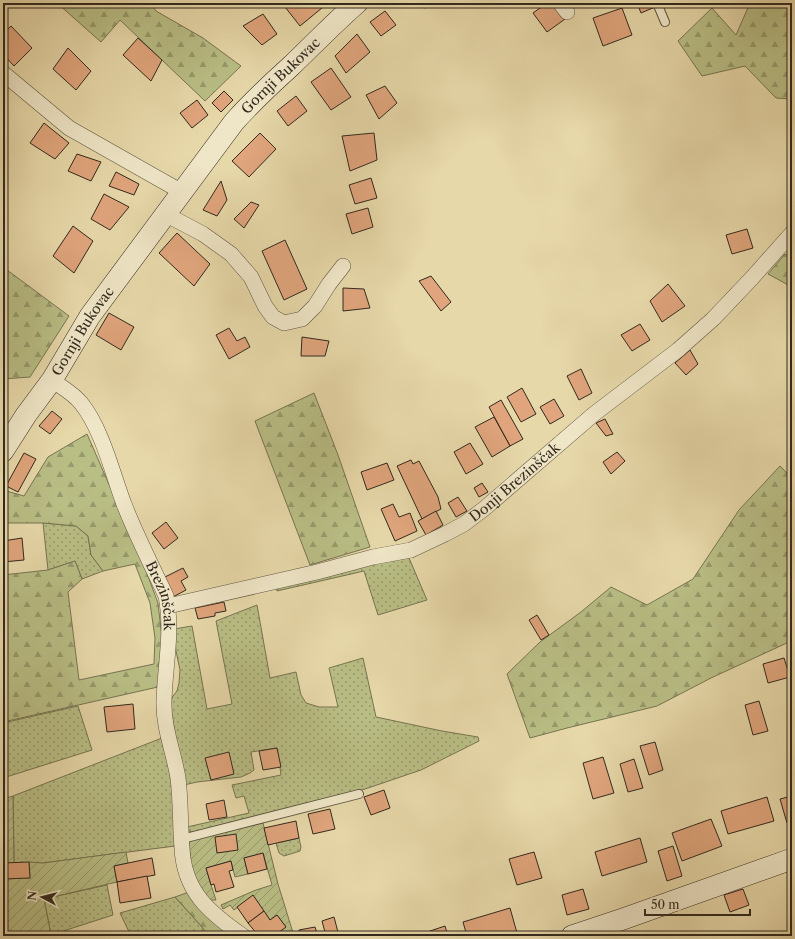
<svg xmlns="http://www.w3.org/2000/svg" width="795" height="939" viewBox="0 0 795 939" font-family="'Libre Caslon Text',serif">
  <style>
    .grass { fill: url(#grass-dots); stroke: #767452 }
    .forest { fill: url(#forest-firs); stroke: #767452 }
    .garden { fill: url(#garden-furrows); stroke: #767452 }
    .building { fill: #e0a57c; stroke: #32291e }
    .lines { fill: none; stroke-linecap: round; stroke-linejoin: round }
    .lane-casing { stroke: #5f5541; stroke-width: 10 }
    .street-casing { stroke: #5f5541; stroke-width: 16 }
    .secondary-casing { stroke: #32291e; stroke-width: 22 }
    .lane { stroke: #efe6c7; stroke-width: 8 }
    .street { stroke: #efe6c7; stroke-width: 15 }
    .secondary { stroke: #efe6c7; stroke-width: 21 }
    .labels { text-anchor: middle; stroke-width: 3.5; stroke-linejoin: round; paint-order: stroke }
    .street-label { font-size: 14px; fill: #32291e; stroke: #efe6c7 }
  </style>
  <defs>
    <pattern id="grass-dots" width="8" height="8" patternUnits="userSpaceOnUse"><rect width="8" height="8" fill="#b9be85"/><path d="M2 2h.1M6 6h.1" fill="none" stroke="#979a6c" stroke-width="1.8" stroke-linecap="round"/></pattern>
    <pattern id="forest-firs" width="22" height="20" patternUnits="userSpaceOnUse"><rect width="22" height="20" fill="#b9be85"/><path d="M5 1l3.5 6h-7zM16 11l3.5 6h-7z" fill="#979a6c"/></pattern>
    <pattern id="garden-furrows" width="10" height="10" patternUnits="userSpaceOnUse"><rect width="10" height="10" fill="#b9be85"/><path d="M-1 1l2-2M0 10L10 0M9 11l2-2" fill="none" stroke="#979a6c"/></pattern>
  </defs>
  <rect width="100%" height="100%" fill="#e7d8a9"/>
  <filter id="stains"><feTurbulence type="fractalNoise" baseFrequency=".005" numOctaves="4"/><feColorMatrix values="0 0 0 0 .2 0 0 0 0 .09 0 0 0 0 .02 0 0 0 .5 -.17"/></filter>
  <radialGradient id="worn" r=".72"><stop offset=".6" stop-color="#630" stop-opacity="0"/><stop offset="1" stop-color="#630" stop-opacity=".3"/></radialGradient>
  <g class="grass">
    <path d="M43,523L76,526L88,536L91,555L103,571L82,579L75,561L48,570Z"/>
    <path d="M409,558L427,600L378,615L364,571L277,591L276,586L375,563Z"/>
    <path d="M257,605L270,678L296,672L301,695L306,703L319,707H338L329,668L363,658L376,717L442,731L478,737L479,741L421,770L365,789L192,832L189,831L187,827L249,813L244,796L236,798L232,785L281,775L277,748L251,752L254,770L250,773L241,777L197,782L184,785L171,710L170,703L173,696L177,691L179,683L180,670L176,651L174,629L192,626L207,709L232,704L216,621Z"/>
    <path d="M78,706L92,750L3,778V723Z"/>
    <path d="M162,738L173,775L175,846L43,863H14L13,796Z"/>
    <path d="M299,838L301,847L300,851L284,856L279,853L276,843Z"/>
    <path d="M107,885L113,915L51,935L44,899Z"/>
    <path d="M175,897L202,927L208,936H131L120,913Z"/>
  </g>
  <g class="forest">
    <path d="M57,3H150L156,11L203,38L241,66L205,101L120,20L101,42Z"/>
    <path d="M750,3H792V99L776,98L745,66L702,76L678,41L712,8L736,35Z"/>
    <path d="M785,254L792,257V287L768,274Z"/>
    <path d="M3,267L69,316L30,377L3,379Z"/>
    <path d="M314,393L338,455L370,547L310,565L255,421Z"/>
    <path d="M87,434L142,560L158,603L162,638L158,687L3,722V575L48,570L75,561L82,579L68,592L79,680L154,664L155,638L150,603L135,564L103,571L91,555L88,536L76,526L43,523H3V490L24,496L48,457Z"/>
    <path d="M780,466L792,478V545H791L792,571V639L789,642L711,678L657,706L567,728L530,738L507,674L540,642L581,612L611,587L647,605L693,579L739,510Z"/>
    <path d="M189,892L235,936H208L202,927L175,897Z"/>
  </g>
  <g class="garden">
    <path d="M13,796L14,863H3V799Z"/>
    <path d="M263,823L278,884L294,936H277L276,934L286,927L277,915L270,920L253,896L234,910L230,905L223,909L221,905L256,890L272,885L263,853L244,858L248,874L235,877L231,861L206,868L211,885L216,900H211L205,897L191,869L189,843L192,840Z"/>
    <path d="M126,852L128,863L114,866L117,882L44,899L51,935L48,936H3V879L30,878L29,862L43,863Z"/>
  </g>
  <g class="building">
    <path d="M291,3H328L300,26L285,7Z"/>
    <path d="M414,3H427L425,8Z"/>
    <path d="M547,3H553L565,19L547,32L533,13Z"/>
    <path d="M637,3H654L655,7L641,13Z"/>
    <path d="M622,8L632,35L603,46L593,18Z"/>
    <path d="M385,11L396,25L381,36L370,22Z"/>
    <path d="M263,14L277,34L262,45L243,26Z"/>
    <path d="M11,26L32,48L14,66L3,54V34Z"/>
    <path d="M357,34L370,52L346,73L335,56Z"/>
    <path d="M138,38L162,60L151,81L123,55Z"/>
    <path d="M68,48L91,71L76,90L53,69Z"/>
    <path d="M331,68L351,97L331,110L311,82Z"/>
    <path d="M385,86L397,103L379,119L366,95Z"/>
    <path d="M224,91L233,100L221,112L212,103Z"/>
    <path d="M296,96L307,111L288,126L277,111Z"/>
    <path d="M197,100L208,115L192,128L180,113Z"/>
    <path d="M44,123L69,143L55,159L30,143Z"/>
    <path d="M260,133L276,149L249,177L232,161Z"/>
    <path d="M374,133L377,160L350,171L342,136Z"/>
    <path d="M77,154L101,162L91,181L68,171Z"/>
    <path d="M116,172L139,184L134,195L109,186Z"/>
    <path d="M371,178L377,198L355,204L349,185Z"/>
    <path d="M221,181L227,200L217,216L203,210Z"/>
    <path d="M104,194L129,207L110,230L91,219Z"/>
    <path d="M251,202L259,205L244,228L234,219Z"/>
    <path d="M368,208L373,227L352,234L346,214Z"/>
    <path d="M73,226L93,241L74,273L53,256Z"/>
    <path d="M747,229L753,248L732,254L726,235Z"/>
    <path d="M177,233L210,264L194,286L159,253Z"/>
    <path d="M285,240L307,289L284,300L262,251Z"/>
    <path d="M431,276L451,302L441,311L419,281Z"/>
    <path d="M668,284L685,306L662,322L650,301Z"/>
    <path d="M343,288L364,289L370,308L343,311Z"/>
    <path d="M109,313L134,327L121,350L96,335Z"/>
    <path d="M640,324L650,340L632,351L621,335Z"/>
    <path d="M229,328L237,341L245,337L250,347L229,359L216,335Z"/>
    <path d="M302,337L329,341L325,356H301Z"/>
    <path d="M690,350L698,364L686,375L675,363Z"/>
    <path d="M581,369L592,393L579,400L567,376Z"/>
    <path d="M522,388L536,414L521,422L507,397Z"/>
    <path d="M554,399L564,416L550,424L540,407Z"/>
    <path d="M501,400L523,439L510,446L489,407Z"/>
    <path d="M52,411L62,419L50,434L39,426Z"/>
    <path d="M494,417L510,446L492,457L475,427Z"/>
    <path d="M605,419L613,434L606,436L596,423Z"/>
    <path d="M470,443L483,464L466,474L454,452Z"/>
    <path d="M617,452L625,461L611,474L603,462Z"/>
    <path d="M24,453L36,459L18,492L6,486Z"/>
    <path d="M411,460L413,464L419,461L438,497L441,509L422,519L397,466Z"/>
    <path d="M387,463L394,480L367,490L361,472Z"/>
    <path d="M482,483L488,492L479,497L474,488Z"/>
    <path d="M458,497L467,511L456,517L448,503Z"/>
    <path d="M393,504L399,517L410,513L417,531L395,541L381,509Z"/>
    <path d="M436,511L443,525L426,535L418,521Z"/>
    <path d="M166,522L178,538L164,549L152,533Z"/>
    <path d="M22,538L24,560L3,562V541Z"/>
    <path d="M183,568L188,577L181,581L186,590L173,597L163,578Z"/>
    <path d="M224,602L226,611L215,613V616L198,619L195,608Z"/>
    <path d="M537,615L549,635L541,640L529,620Z"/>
    <path d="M784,658L790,677L768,683L763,664Z"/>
    <path d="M759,701L768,731L753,735L745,705Z"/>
    <path d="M133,704L135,729L107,732L104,707Z"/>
    <path d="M655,742L663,770L649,775L640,746Z"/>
    <path d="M277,748L281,767L263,770L259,751Z"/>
    <path d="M229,752L234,774L211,780L205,758Z"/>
    <path d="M603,757L614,793L593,799L583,763Z"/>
    <path d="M634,759L643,788L628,792L620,764Z"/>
    <path d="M384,790L390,808L371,815L364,797Z"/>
    <path d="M792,796V821L787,823L780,799Z"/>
    <path d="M767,797L774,821L728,834L721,811Z"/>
    <path d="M224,800L227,817L209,820L206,804Z"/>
    <path d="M330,809L335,829L313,834L308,814Z"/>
    <path d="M711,819L722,846L682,861L672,833Z"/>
    <path d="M296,821L299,838L268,845L264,828Z"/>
    <path d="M3,822H7L6,853H3Z"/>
    <path d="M236,834L238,850L217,853L215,837Z"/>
    <path d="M640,838L647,862L602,876L595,852Z"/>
    <path d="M673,846L682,876L667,881L658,851Z"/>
    <path d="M534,852L542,878L517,885L509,859Z"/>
    <path d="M263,853L267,869L248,874L244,858Z"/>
    <path d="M152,858L155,875L117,882L114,866Z"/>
    <path d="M231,861L233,870L229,871L234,887L216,892L214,884L211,885L206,868Z"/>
    <path d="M29,862L30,878L3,879V863Z"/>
    <path d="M147,876L151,898L120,903L117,882Z"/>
    <path d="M583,889L589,909L567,915L562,895Z"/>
    <path d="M743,889L749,905L730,912L724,895Z"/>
    <path d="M253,895L264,911L248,923L237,907Z"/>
    <path d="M510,908L517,933L506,936H467L463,922Z"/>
    <path d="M264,911L270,920L277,915L286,927L274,936H263L260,931L257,934L248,923Z"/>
    <path d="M334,917L339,936H326L322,921Z"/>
    <path d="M445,926L448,936H424V933Z"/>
    <path d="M315,927L318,936H301L299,930Z"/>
  </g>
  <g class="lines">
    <g class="lane-casing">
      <g id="lane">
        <path d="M657,3L665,22"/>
        <path d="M182,839L359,794"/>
      </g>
    </g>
    <g class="street-casing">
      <g id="street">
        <path d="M560,3L567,12"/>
        <path d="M3,73L69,128L182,192"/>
        <path d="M165,214L203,234L231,254L251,277L265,306L273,317L284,323L302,319L315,306L329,284L343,266"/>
        <path id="s1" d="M52,380C61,387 73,393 81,403C102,429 112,472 124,504C136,535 152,566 166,596C173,631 165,666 164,701C163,727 174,753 178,778C181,802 180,825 182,848C184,892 210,913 243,936"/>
        <path id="s2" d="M168,606L317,572L373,557L411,550L445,534L464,524L485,508L594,414L678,350L713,319L752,278L792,233"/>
      </g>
    </g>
    <g class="secondary-casing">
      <g id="secondary">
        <path id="s3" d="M3,451L26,415L52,380L90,316L234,122C252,102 271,84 291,66C313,45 334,23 357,3"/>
        <path d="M572,936L623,919L792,859"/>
      </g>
    </g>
    <use href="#lane" class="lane"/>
    <use href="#street" class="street"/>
    <use href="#secondary" class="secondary"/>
  </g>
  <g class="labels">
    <g class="street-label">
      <text dy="5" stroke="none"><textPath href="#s3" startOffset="468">Gornji Bukovac</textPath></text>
      <text dy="5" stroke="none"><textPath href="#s3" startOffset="144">Gornji Bukovac</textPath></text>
      <text dy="5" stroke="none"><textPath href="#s2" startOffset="374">Donji Brezinščak</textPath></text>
      <text dy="5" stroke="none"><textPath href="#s1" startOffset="247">Brezinščak</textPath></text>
    </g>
  </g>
  <rect width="795" height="939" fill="none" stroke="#e7d8a9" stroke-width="16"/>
  <rect x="4" y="4" width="787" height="931" fill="none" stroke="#32291e" stroke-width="2"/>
  <rect x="8" y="8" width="779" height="923" fill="none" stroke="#32291e"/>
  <g transform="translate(42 897) rotate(277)" stroke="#efe6c7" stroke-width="3" paint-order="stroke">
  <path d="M0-3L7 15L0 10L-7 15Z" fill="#32291e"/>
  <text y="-6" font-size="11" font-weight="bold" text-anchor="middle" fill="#32291e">N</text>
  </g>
  <path d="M645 909v6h105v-6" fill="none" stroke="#32291e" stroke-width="2"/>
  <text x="651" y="909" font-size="12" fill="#32291e" stroke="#efe6c7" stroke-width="3" paint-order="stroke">50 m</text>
  <rect width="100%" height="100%" filter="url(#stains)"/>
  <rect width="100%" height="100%" fill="url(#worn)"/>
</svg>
